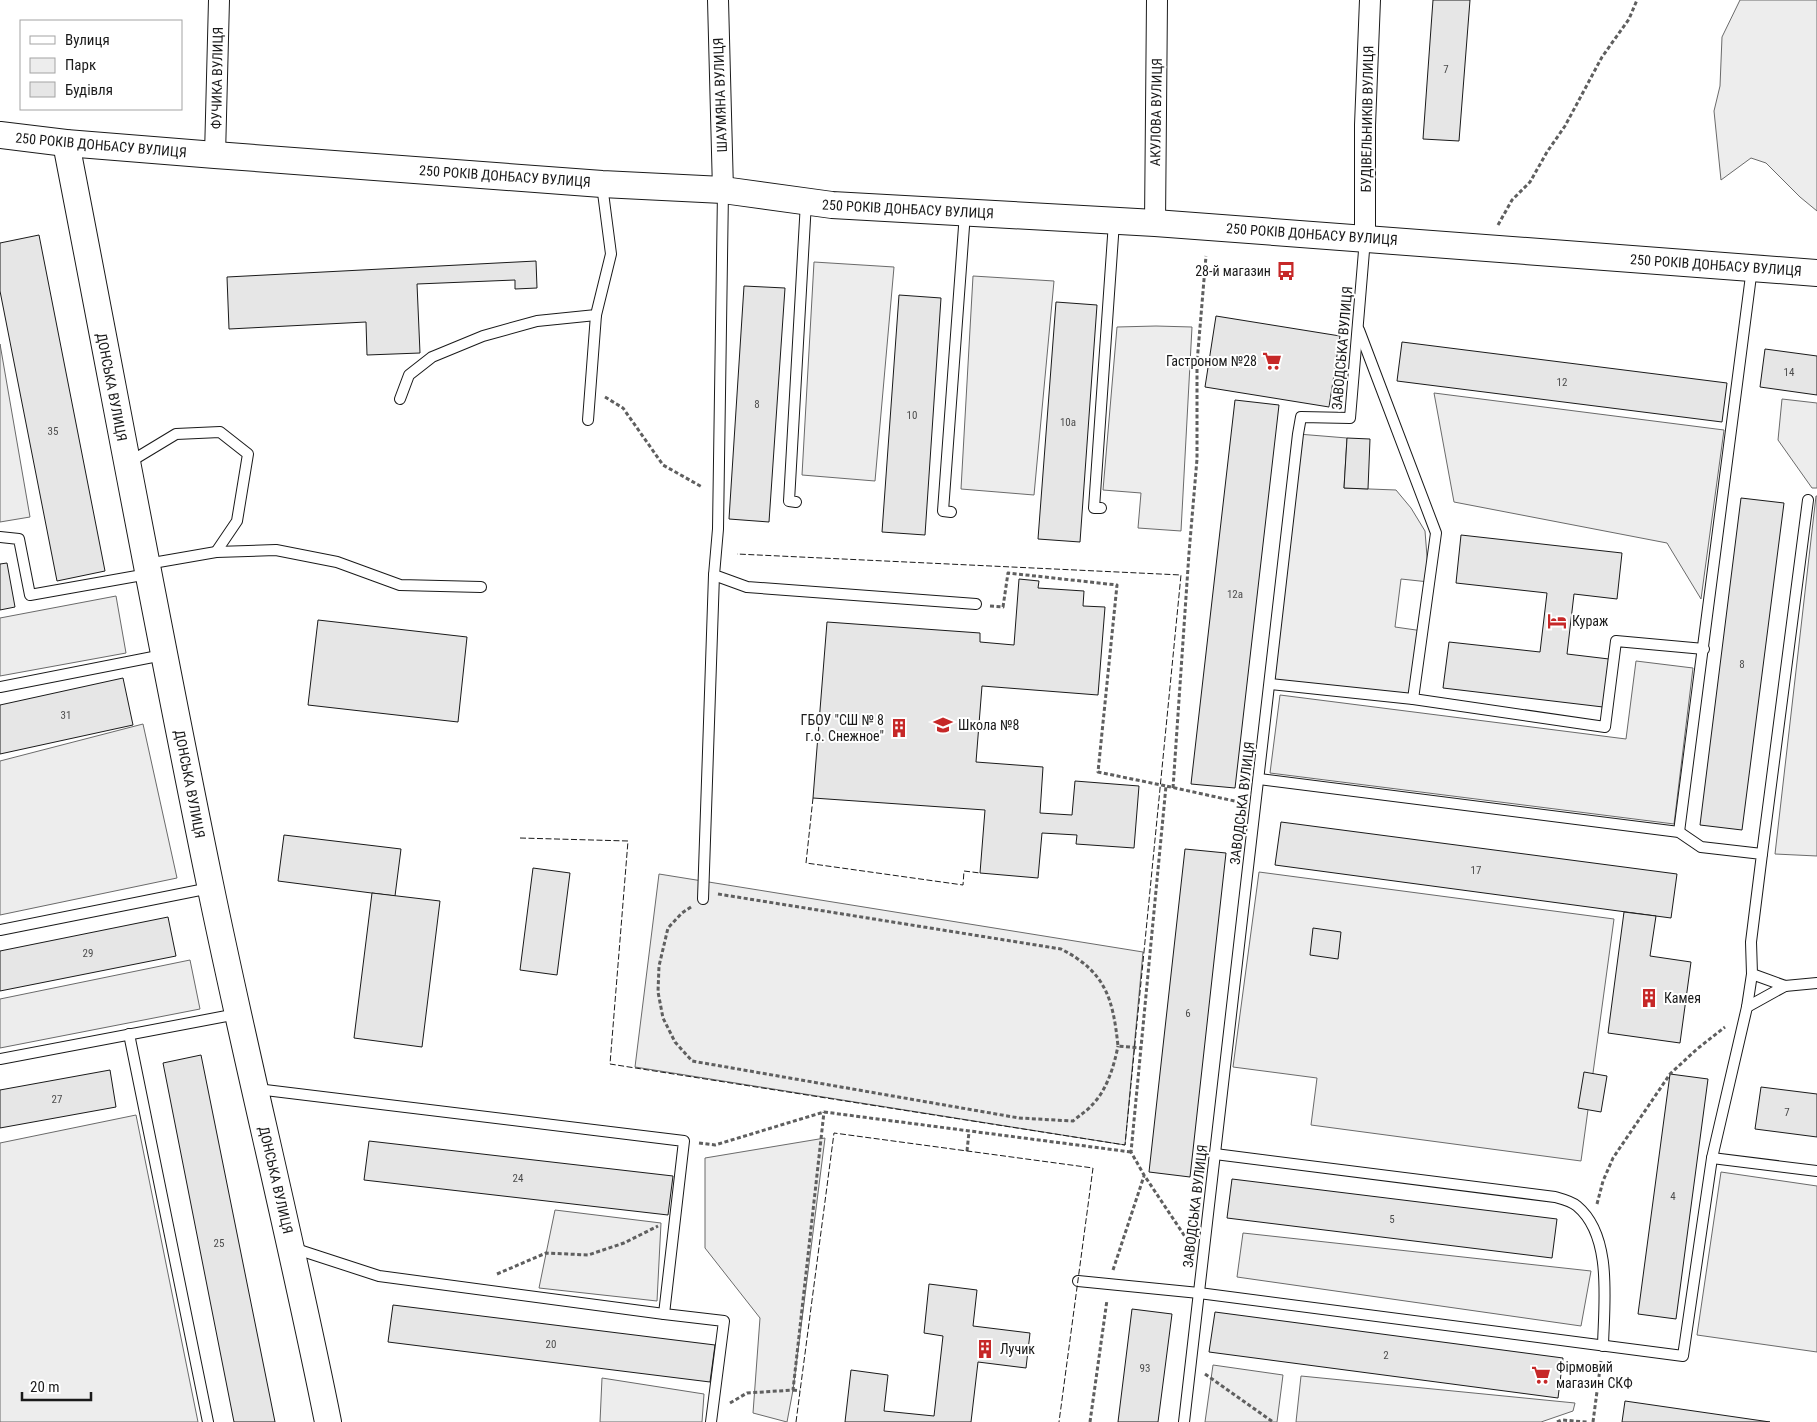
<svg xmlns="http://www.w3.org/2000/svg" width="1817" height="1422" viewBox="0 0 1817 1422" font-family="'Roboto Condensed',sans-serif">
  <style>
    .green { fill: #ededed; stroke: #6a6a6a }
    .building { fill: #e6e6e6; stroke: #1a1a1a }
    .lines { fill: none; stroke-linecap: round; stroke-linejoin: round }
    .service-casing { stroke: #1a1a1a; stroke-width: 12 }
    .minor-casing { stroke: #1a1a1a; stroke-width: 22 }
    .tertiary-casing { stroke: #1a1a1a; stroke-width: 28 }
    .path { stroke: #5f5f5f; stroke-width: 3; stroke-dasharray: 4 2.5; stroke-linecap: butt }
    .service { stroke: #fff; stroke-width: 10 }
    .minor { stroke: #fff; stroke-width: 20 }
    .tertiary { stroke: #fff; stroke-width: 26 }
    .fence { stroke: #1a1a1a; stroke-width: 1; stroke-dasharray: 6 2.5; stroke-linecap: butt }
    .labels { text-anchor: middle; stroke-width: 4; stroke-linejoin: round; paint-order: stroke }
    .number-label { font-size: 11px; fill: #4d4d4d }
    .street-label { font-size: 14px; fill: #1a1a1a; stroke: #fff }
    .poi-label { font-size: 14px; fill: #1a1a1a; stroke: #fff; text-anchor: start }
  </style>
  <rect width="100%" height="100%" fill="#fff"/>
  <g class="green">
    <path d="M1740,0H1817V211L1800,197L1766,163L1751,158L1721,180L1714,111L1720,86L1722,37Z"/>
    <path d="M814,262L894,267L875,481L802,475Z"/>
    <path d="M973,276L1054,281L1034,495L961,489Z"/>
    <path d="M1156,326L1192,327L1181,531L1138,528L1141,493L1103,490L1117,327Z"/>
    <path d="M0,344L30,517L0,522Z"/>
    <path d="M1434,393L1724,430L1701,599L1667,543L1454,502Z"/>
    <path d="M1782,399L1817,403V488H1812L1778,440Z"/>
    <path d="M1298,434L1347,438L1344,488L1396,490L1411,508L1425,531L1429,582L1401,579L1395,627L1423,631L1413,699L1270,684Z"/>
    <path d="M1816,496H1817V856L1775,854Z"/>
    <path d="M116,596L126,653L0,676V618Z"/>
    <path d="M1636,661L1693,668L1674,824L1270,773L1280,695L1626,739Z"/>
    <path d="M143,724L177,878L0,915V761Z"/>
    <path d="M1259,872L1614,919L1581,1161L1311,1125L1317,1078L1233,1067Z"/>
    <path d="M659,874L1143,952L1125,1145L635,1067Z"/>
    <path d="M190,960L200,1009L0,1048V999Z"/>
    <path d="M136,1115L198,1422H0V1143Z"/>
    <path d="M825,1138L793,1390L787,1422L753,1413L760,1318L705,1248V1158Z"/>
    <path d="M1721,1172L1817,1186V1352L1697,1335Z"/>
    <path d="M555,1210L661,1223L657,1301L539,1288Z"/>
    <path d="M1243,1233L1591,1271L1581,1326L1237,1277Z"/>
    <path d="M1213,1365L1283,1375L1277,1422H1205Z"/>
    <path d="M1301,1376L1575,1403L1573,1411L1541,1422H1296Z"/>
    <path d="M602,1378L704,1394L702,1422H600Z"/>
  </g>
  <g class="building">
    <path d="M1433,0H1470L1459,141L1423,139Z"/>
    <path d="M39,235L105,571L57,581L0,291V243Z"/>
    <path d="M536,261L537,288L515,289V280L417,284L420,353L367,355L366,322L229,329L227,277Z"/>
    <path d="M744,286L785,288L769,522L729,519Z"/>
    <path d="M899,295L941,298L925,535L882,532Z"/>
    <path d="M1056,302L1097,305L1080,542L1038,539Z"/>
    <path d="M1216,316L1340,336L1329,407L1205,387Z"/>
    <path d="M1402,342L1727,383L1722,422L1397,381Z"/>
    <path d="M1765,349L1817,356V395L1760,387Z"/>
    <path d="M1235,400L1279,405L1235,788L1191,784Z"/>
    <path d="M1347,438L1370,439L1368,489L1344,488Z"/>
    <path d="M1741,498L1784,503L1742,830L1700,825Z"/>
    <path d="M1461,535L1622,553L1617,599L1574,594L1567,654L1609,659L1603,707L1443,688L1449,642L1540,652L1547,593L1456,583Z"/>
    <path d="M7,563L15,607L0,610V564Z"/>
    <path d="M1019,579L1039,581L1038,588L1084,591L1083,606L1105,607L1098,695L982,686L976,762L1043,767L1040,813L1072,815L1075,781L1139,786L1134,848L1076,844L1077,835L1042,833L1038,878L980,873L985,810L813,798L827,622L980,633V642L1014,645Z"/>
    <path d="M318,620L467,637L458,722L308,705Z"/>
    <path d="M123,678L133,725L0,754V705Z"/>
    <path d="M1281,822L1677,874L1671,918L1275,865Z"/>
    <path d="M284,835L401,849L395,896L278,881Z"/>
    <path d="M1185,849L1226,853L1190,1177L1149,1172Z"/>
    <path d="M533,868L570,873L557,975L520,970Z"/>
    <path d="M372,893L440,901L422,1047L354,1038Z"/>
    <path d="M1624,912L1656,916L1650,956L1691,962L1680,1043L1608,1033Z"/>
    <path d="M168,917L176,956L0,991V951Z"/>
    <path d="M1313,928L1341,932L1338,959L1310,955Z"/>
    <path d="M201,1055L275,1422H234L163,1063Z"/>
    <path d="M110,1070L116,1107L0,1128V1090Z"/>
    <path d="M1584,1072L1607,1076L1601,1112L1578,1108Z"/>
    <path d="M1670,1074L1708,1079L1676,1319L1638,1314Z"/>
    <path d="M1761,1087L1817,1094V1137L1755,1129Z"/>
    <path d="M369,1141L673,1176L668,1215L364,1180Z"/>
    <path d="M1232,1179L1557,1219L1552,1258L1227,1218Z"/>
    <path d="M929,1284L977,1290L973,1326L1030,1333L1026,1368L978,1362L971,1422H845L851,1370L888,1375L884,1411L934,1416L943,1336L924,1333Z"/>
    <path d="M393,1305L715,1345L710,1382L388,1342Z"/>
    <path d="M1132,1309L1172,1314L1158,1422H1118Z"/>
    <path d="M1215,1312L1563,1358L1558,1398L1209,1352Z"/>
    <path d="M1625,1401L1770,1422H1622Z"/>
  </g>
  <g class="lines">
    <g class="service-casing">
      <g id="service">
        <path d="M723,191L718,529L714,575L747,587L976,604"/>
        <path d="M1359,330L1436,533L1413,699L1605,727L1616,641L1704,649"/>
        <path d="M400,399L409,375L432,357L483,336L537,321L596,315L611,254L602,185"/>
        <path d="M588,420L596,315"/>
        <path d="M128,463L176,434L220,432L248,454L237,521L216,552"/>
        <path d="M796,502L789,501L806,202"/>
        <path d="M1101,508H1094L1114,222"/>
        <path d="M951,512L943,511L965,213"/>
        <path d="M0,537L19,539L30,595L148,574"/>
        <path d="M147,564L216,552L276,550L337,562L400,585L481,587"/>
        <path d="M1270,684L1413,699"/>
        <path d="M0,687L163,655"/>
        <path d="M1259,779L1679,832L1701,847L1762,854L1751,942L1752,974L1785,986L1817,983"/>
        <path d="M1679,832L1752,268"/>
        <path d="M1762,854L1808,500"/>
        <path d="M703,899L714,575"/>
        <path d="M0,930L210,888"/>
        <path d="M1747,1007L1785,986"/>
        <path d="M129,1034L208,1422"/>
        <path d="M0,1059L237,1014"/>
        <path d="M257,1089L684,1141L664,1314L724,1321L711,1422"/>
        <path d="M1215,1154L1555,1197C1562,1199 1571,1201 1577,1206C1613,1236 1604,1303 1603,1346"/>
        <path d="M1712,1158L1817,1171"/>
        <path d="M293,1248L379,1276L664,1314"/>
        <path d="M1078,1281L1199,1293L1683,1356L1712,1158L1747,1007L1752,974"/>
        <path d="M1184,1422L1298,434L1301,417L1350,418L1365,239"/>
      </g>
    </g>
    <g class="minor-casing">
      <g id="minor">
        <path d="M718,0L723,190"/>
        <path d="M215,155L219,0"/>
        <path d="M1155,223L1157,0"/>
        <path d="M1365,238V125L1370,0"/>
      </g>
    </g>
    <g class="tertiary-casing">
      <g id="tertiary">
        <path d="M0,135L66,143L215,155L602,184L723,190L832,205L1155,223L1817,273"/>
        <path d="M66,143C114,390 159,637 210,884C247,1064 292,1242 328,1422"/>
      </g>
    </g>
    <g class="path">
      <path d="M1498,225L1512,200L1530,182L1547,152L1565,126L1602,57L1629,19L1637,0"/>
      <path d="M605,397L623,408L663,465L702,487"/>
      <path d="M990,606L1003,607L1008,573L1117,585L1098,772L1166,786"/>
      <path d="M1173,788L1189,553L1197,459V363L1206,256"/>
      <path d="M718,894L1061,949C1106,972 1113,999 1118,1046L1140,1048"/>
      <path d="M691,907L682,913L668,928L659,966L658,992L663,1018L675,1042L692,1061L1019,1118L1073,1121C1080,1115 1087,1111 1092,1105C1107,1090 1114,1066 1118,1046"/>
      <path d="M699,1143L715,1145L824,1112L1131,1152"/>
      <path d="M967,1151L969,1132"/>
      <path d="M1597,1204L1603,1181L1613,1158L1670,1074L1697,1049L1725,1027"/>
      <path d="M1188,1241L1144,1175L1131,1152L1166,786L1239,802"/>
      <path d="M1113,1270L1144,1176"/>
      <path d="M497,1274L546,1253L588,1255L624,1243L658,1226"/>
      <path d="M1205,1374L1273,1422"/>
      <path d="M793,1390L800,1391"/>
      <path d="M730,1403L747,1393L793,1390L824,1112"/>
      <path d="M1090,1422L1107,1300"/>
      <path d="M1557,1422L1562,1420L1587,1422"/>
      <path d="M1593,1422L1601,1361"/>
    </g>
    <use href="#service" class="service"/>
    <use href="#minor" class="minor"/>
    <use href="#tertiary" class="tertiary"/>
    <g class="fence">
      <path d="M813,798L806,863L963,885L964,871L980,873"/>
      <path d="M520,838L628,841L610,1064L1125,1145L1181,575L737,554"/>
      <path d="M796,1422L834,1133L1093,1168L1059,1422"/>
    </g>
  </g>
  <defs>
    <g id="bus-bare" transform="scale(1.5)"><path d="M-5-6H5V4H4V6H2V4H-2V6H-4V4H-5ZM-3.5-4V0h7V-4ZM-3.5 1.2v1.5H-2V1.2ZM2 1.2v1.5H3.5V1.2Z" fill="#c62828" stroke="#fff" stroke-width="2.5" paint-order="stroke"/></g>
    <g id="supermarket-bare" transform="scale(1.5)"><path d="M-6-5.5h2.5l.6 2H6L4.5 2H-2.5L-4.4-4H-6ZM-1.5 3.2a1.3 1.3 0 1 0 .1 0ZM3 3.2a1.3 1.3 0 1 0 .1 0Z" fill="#c62828" stroke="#fff" stroke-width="2.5" paint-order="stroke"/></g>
    <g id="hotel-bare" transform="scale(1.5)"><path d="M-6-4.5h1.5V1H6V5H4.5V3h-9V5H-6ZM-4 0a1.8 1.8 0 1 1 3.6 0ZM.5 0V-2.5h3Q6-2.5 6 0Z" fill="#c62828" stroke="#fff" stroke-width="2.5" paint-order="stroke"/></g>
    <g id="school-bare" transform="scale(1.5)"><path d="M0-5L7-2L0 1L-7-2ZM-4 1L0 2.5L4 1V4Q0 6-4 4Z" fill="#c62828" stroke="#fff" stroke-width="2.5" paint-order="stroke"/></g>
    <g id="building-bare" transform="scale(1.5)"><path d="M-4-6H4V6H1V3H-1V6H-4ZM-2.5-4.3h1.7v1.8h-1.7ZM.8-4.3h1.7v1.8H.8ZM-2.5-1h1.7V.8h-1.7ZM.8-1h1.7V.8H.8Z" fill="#c62828" stroke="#fff" stroke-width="2.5" paint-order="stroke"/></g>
  </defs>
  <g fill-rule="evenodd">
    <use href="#bus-bare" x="1286" y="271"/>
    <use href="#supermarket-bare" x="1272" y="361"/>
    <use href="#hotel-bare" x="1557" y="621"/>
    <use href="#school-bare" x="943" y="725"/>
    <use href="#building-bare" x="899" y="728"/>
    <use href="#building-bare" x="1649" y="998"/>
    <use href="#building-bare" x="985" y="1349"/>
    <use href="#supermarket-bare" x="1541" y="1375"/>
  </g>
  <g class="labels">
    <g class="number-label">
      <text x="1446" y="73">7</text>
      <text x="1789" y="376">14</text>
      <text x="1562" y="386">12</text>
      <text x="757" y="408">8</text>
      <text x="912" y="419">10</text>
      <text x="1068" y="426">10а</text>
      <text x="53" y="435">35</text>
      <text x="1235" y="598">12а</text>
      <text x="1742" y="668">8</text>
      <text x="66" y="719">31</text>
      <text x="1476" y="874">17</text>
      <text x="88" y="957">29</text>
      <text x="1188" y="1017">6</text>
      <text x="57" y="1103">27</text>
      <text x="1787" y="1116">7</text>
      <text x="518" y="1182">24</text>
      <text x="1673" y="1200">4</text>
      <text x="1392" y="1223">5</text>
      <text x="219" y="1247">25</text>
      <text x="551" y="1348">20</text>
      <text x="1386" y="1359">2</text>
      <text x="1145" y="1372">93</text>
    </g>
    <g class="street-label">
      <text transform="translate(217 78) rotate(-89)" y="5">ФУЧИКА ВУЛИЦЯ</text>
      <text transform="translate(720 95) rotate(-92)" y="5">ШАУМЯНА ВУЛИЦЯ</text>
      <text transform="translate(1156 112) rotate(-89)" y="5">АКУЛОВА ВУЛИЦЯ</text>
      <text transform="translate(1367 119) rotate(-89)" y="5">БУДІВЕЛЬНИКІВ ВУЛИЦЯ</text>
      <text transform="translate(101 145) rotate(5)" y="5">250 РОКІВ ДОНБАСУ ВУЛИЦЯ</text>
      <text transform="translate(505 176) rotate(4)" y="5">250 РОКІВ ДОНБАСУ ВУЛИЦЯ</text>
      <text transform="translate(908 209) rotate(3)" y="5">250 РОКІВ ДОНБАСУ ВУЛИЦЯ</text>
      <text transform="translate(1312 234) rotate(4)" y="5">250 РОКІВ ДОНБАСУ ВУЛИЦЯ</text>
      <text transform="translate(1716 265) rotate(4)" y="5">250 РОКІВ ДОНБАСУ ВУЛИЦЯ</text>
      <text transform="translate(1342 348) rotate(-85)" y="5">ЗАВОДСЬКА ВУЛИЦЯ</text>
      <text transform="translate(112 387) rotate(79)" y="5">ДОНСЬКА ВУЛИЦЯ</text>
      <text transform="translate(190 784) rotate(79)" y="5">ДОНСЬКА ВУЛИЦЯ</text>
      <text transform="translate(1242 803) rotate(-83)" y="5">ЗАВОДСЬКА ВУЛИЦЯ</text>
      <text transform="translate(276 1180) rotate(77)" y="5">ДОНСЬКА ВУЛИЦЯ</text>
      <text transform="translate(1195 1206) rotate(-83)" y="5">ЗАВОДСЬКА ВУЛИЦЯ</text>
    </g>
    <g class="poi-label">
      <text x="1271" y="276" text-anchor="end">28-й магазин</text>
      <text x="1257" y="366" text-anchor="end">Гастроном №28</text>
      <text x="1572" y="626">Кураж</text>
      <text x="884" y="725" text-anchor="end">ГБОУ "СШ № 8<tspan x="884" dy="16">г.о. Снежное"</tspan></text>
      <text x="958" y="730">Школа №8</text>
      <text x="1664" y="1003">Камея</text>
      <text x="1000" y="1354">Лучик</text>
      <text x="1556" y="1372">Фірмовий<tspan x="1556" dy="16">магазин СКФ</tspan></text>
    </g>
  </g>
  <rect x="20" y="20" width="162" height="90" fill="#ffffff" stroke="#a3a3a3"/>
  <rect x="30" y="36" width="25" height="8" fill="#ffffff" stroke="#a3a3a3"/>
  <text x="65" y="45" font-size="15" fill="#1a1a1a">Вулиця</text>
  <rect x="30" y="58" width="25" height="15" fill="#ededed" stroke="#a3a3a3"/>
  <text x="65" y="70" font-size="15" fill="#1a1a1a">Парк</text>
  <rect x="30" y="82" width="25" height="15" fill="#e6e6e6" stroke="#a3a3a3"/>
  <text x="65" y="95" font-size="15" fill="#1a1a1a">Будівля</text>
  <path d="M22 1392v8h69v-8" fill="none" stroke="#1a1a1a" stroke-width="2.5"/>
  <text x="30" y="1392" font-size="15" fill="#1a1a1a" stroke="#ffffff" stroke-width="4" paint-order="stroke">20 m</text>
</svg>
